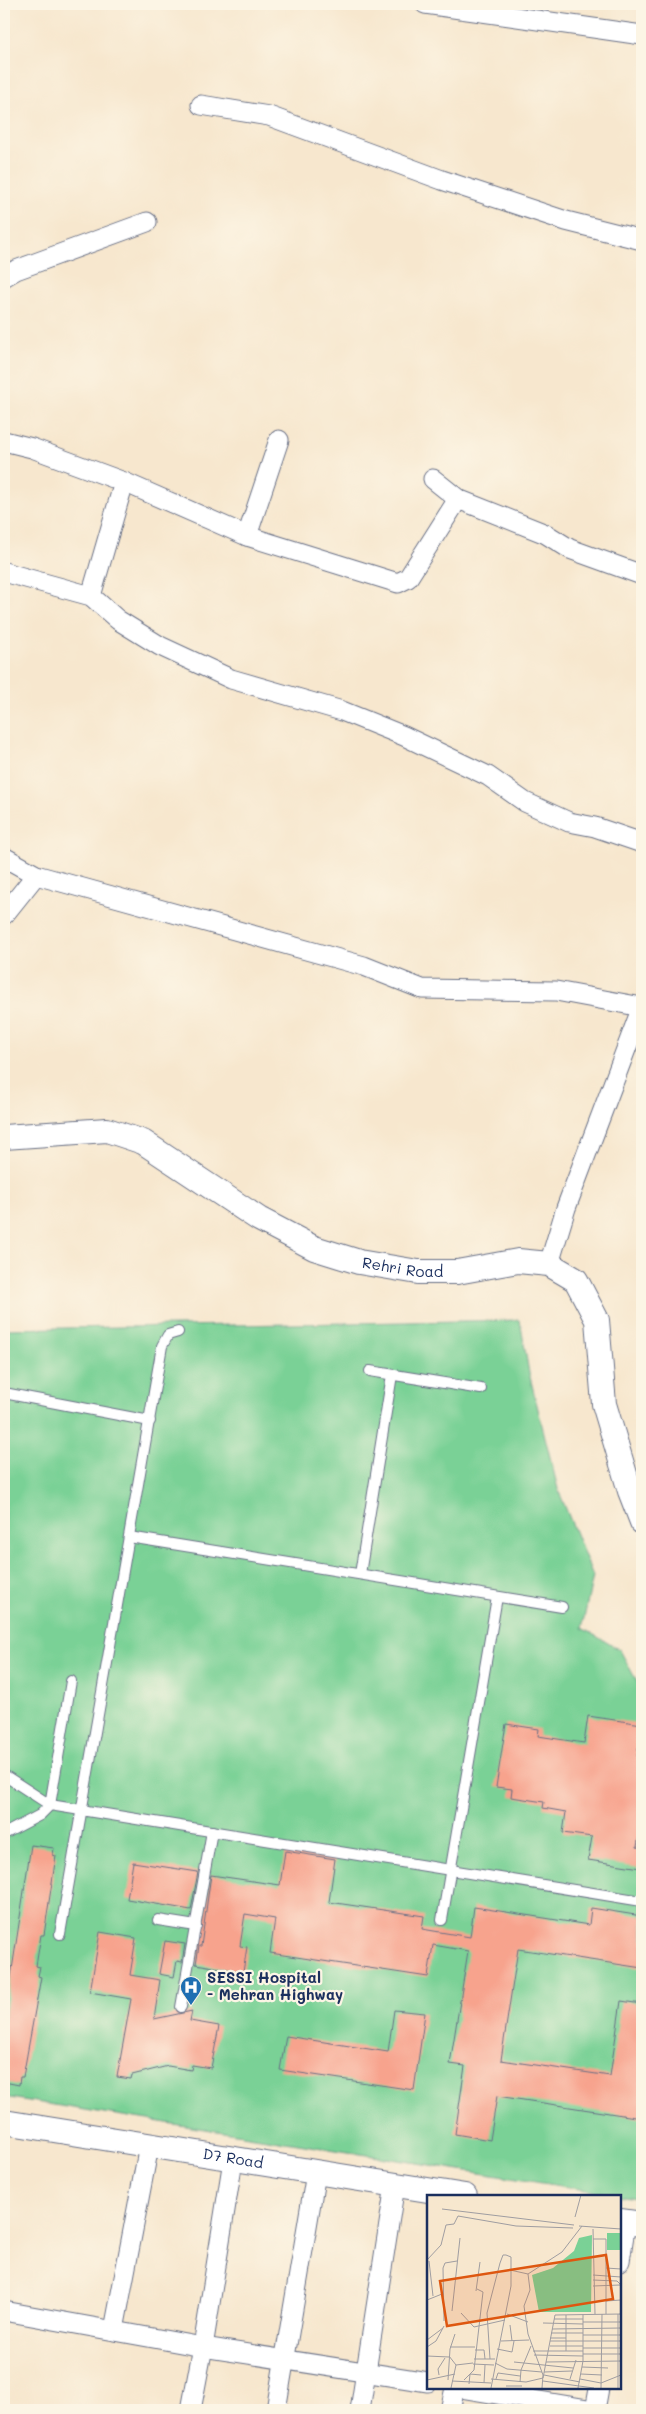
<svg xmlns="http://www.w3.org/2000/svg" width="646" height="2414" viewBox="0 0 646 2414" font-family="Mali,sans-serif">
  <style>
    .green { fill: #7ad196; stroke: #4a807a }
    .building { fill: #f7a38d }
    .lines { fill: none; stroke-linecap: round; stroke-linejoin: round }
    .service-casing { stroke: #686f85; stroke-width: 12 }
    .minor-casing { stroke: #686f85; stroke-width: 21 }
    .tertiary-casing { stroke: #686f85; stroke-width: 26 }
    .service { stroke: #fff; stroke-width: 10 }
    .minor { stroke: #fff; stroke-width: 19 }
    .tertiary { stroke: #fff; stroke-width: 24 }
    .labels { text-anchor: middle; stroke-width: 4.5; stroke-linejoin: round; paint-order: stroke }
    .street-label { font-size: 15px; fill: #1b2f5e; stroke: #fcf5e5 }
    .poi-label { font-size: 15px; font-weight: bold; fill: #1b2f5e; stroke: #fcf5e5; text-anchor: start }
    .inset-road { fill: none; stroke: #9f9da1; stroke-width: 1 }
    .view { fill: #de5710; fill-opacity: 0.15; stroke: #de5710; stroke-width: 2.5 }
    .inset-edge { fill: none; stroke: #1b2f5e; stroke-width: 2.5 }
  </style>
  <rect width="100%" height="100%" fill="#fcf5e5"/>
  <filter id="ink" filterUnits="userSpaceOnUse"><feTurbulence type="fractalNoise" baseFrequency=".02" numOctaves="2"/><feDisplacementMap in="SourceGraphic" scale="10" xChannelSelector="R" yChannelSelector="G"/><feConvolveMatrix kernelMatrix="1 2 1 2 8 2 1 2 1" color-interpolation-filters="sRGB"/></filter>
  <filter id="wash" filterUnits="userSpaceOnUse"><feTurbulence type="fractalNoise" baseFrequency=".0096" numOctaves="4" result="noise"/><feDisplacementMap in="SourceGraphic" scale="20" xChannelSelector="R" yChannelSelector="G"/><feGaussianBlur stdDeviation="1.12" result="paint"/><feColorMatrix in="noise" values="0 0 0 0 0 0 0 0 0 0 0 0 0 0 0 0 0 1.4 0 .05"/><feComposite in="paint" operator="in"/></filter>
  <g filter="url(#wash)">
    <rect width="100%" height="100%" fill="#f7e7ce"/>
    <path class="green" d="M520,1320L529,1373L558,1489L593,1576L582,1628L620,1650L642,1691V2199L4,2097V1329Z"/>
    <g id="blocks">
      <g class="building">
        <path d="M588,1716L642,1724L637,1756L642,1757V1816L637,1847L642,1848L641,1868L588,1860L592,1837L563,1833L566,1812L543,1808L544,1802L511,1797L512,1789L496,1787L506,1724L539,1729L538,1736L584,1743Z"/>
        <path d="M31,1845L54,1848L53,1855L56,1856L44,1935H41L36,1966L40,1967L38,1976L41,1977L23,2077H20L19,2085L4,2082V2022Z"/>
        <path d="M285,1851L335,1859L329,1902L424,1916L422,1929L470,1937L474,1907L589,1925L591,1908L642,1916V1968L518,1949L501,2060L610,2076L621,2001L642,2004V2118L497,2096L490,2140L455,2134L465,2066L450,2064L468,1951L433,1945L428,1977L270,1953L275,1919L245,1914L240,1946L247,1947L243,1972L196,1964L199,1946H201L211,1875L280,1885Z"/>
        <path d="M133,1862L198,1872L191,1910L127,1899Z"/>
        <path d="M100,1932L136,1938L130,1975L160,1980L154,2019L192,2011L190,2021L219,2026L211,2068L192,2065L191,2070L168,2066L132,2075L131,2079L117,2077L131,1999L90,1992Z"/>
        <path d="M165,1941L185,1944L182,1962L177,1961L174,1977L159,1974Z"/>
        <path d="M394,2010L425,2013L414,2090L280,2070L286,2036L388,2052Z"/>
      </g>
    </g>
  </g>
  <g filter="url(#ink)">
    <use href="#blocks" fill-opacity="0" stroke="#686f85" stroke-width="1"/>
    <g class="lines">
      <g class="service-casing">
        <g id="service">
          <path d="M370,1371L481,1389"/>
          <path d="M4,1393L150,1421"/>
          <path d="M129,1537L562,1607"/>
          <path d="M360,1574L392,1375"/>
          <path d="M4,1775L50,1805L642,1901"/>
          <path d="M4,1834L40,1815L50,1805L71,1681"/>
          <path d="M158,1920L196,1926"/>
          <path d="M442,1920L497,1597"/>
          <path d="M60,1934L162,1346L168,1335L178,1332"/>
          <path d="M181,2007L212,1831"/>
        </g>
      </g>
      <g class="minor-casing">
        <g id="minor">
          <path d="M425,4L642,35"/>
          <path d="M201,105L269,116L442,180L566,221L642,240"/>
          <path d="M4,277L16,270L147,222"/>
          <path d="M4,441L32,448L124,482L247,536L398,583L408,578L458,499"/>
          <path d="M433,479L458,499L546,534L570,549L642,575"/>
          <path d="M247,536L279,440"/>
          <path d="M4,572L91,596L118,620L160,646L231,679L342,711L404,736L488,776L525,802L569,822L595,827L642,843"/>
          <path d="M91,596L124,482"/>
          <path d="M4,857L36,875L364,966L422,989L556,991L642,1007"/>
          <path d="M4,915L36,875"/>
          <path d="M549,1264L566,1208L642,1007"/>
          <path d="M620,2261L626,2222"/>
          <path d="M4,2311L203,2347L428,2382"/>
          <path d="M114,2330L149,2146"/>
          <path d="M460,2388L594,2410"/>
          <path d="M191,2410L203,2347L233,2160"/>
          <path d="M276,2410L316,2173"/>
          <path d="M360,2410L395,2185"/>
          <path d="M450,2410L455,2388"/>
          <path d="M595,2410L599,2388"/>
        </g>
      </g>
      <g class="tertiary-casing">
        <g id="tertiary">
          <path id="s1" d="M4,1137L107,1130L143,1142L259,1219L314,1248L359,1262L418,1272H457L518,1261L549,1264L576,1280L597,1320L604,1404L630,1491L642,1522"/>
          <path id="s2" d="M4,2122L465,2196"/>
          <path d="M620,2221L642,2224"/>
        </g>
      </g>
      <use href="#service" class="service"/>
      <use href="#minor" class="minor"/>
      <use href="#tertiary" class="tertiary"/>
    </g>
  </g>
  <defs>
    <g id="hospital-pin" transform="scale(1.125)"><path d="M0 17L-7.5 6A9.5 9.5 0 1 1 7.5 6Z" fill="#1f6fb2" stroke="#fcf5e5"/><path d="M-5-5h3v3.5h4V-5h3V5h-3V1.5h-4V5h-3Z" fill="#fff"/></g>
  </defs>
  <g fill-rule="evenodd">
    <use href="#hospital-pin" x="191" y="1987"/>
  </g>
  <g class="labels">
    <g class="street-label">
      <text dy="5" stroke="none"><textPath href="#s1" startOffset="434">Rehri Road</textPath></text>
      <text dy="5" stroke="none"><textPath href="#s2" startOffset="232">D7 Road</textPath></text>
    </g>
    <g class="poi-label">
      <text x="207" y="1983">SESSI Hospital<tspan x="207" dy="17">- Mehran Highway</tspan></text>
    </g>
  </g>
  <g transform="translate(427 2195)">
    <rect width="194" height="194" fill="#f7e7ce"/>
    <path d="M180,38H194V55H180ZM165,40L164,117H112L105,80L126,73L147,56L152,43Z" fill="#7ad196"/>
    <path class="inset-road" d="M15,14L147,30M148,22L154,0M152,31L194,34M166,34L168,119M166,44H179V119M0,65L14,50L19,30L27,29L31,21L89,31L146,33M2,66L6,101M179,73L194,74M83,75L101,79M166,80L194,82M166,85L190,86L194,90M166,91L193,90M49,96L53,67M0,105L15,99M179,106L194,105M25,116L33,43M34,118L47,132L78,125M80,119L101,127M191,119V193M127,124H156M17,126L16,73L18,68L30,66M156,127H194M116,128L156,129M83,130L85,146M125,134L194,133M124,138H156M156,140H194M123,143H139M0,145L16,133M74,146L102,145M123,146H194M123,151H156M0,152L9,146L17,131M23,152H48M156,153H194M70,154L85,157L87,146M48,155H57L58,164M106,156H156M139,156V120M156,159H194M107,160L156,161M0,161L22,162M22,161L29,170L24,193M47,164H68M63,164L60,118L73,68L76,60H79L84,62V91L64,193M87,167L146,173M119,167L194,166M68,168L80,174L115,177M46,169L67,170M29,170L46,168M155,172L181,173M117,177L145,176M154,179L175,180M12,180L11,174L18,163M117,180L153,187M64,184L99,187L116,183L128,120L194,119M69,184L71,178L93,181M143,184L149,165M153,184L174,188L194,180M0,185L28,179M21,185L23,154L28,139M37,185L47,175L56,97L50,94M25,186L64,188M116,186L152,191M93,187L94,175L104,151M57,188L58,170M42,189L43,179L54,180M79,191H95M152,191L167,193M115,193L116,180L101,139L97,111L103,95L101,79L135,57L155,31M151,193L156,166V119M174,193L175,119"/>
    <path class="view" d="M179,60L186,104L20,131L13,86Z"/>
    <rect width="194" height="194" class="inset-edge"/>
  </g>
  <rect width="646" height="2414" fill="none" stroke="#fcf5e5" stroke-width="20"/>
</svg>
